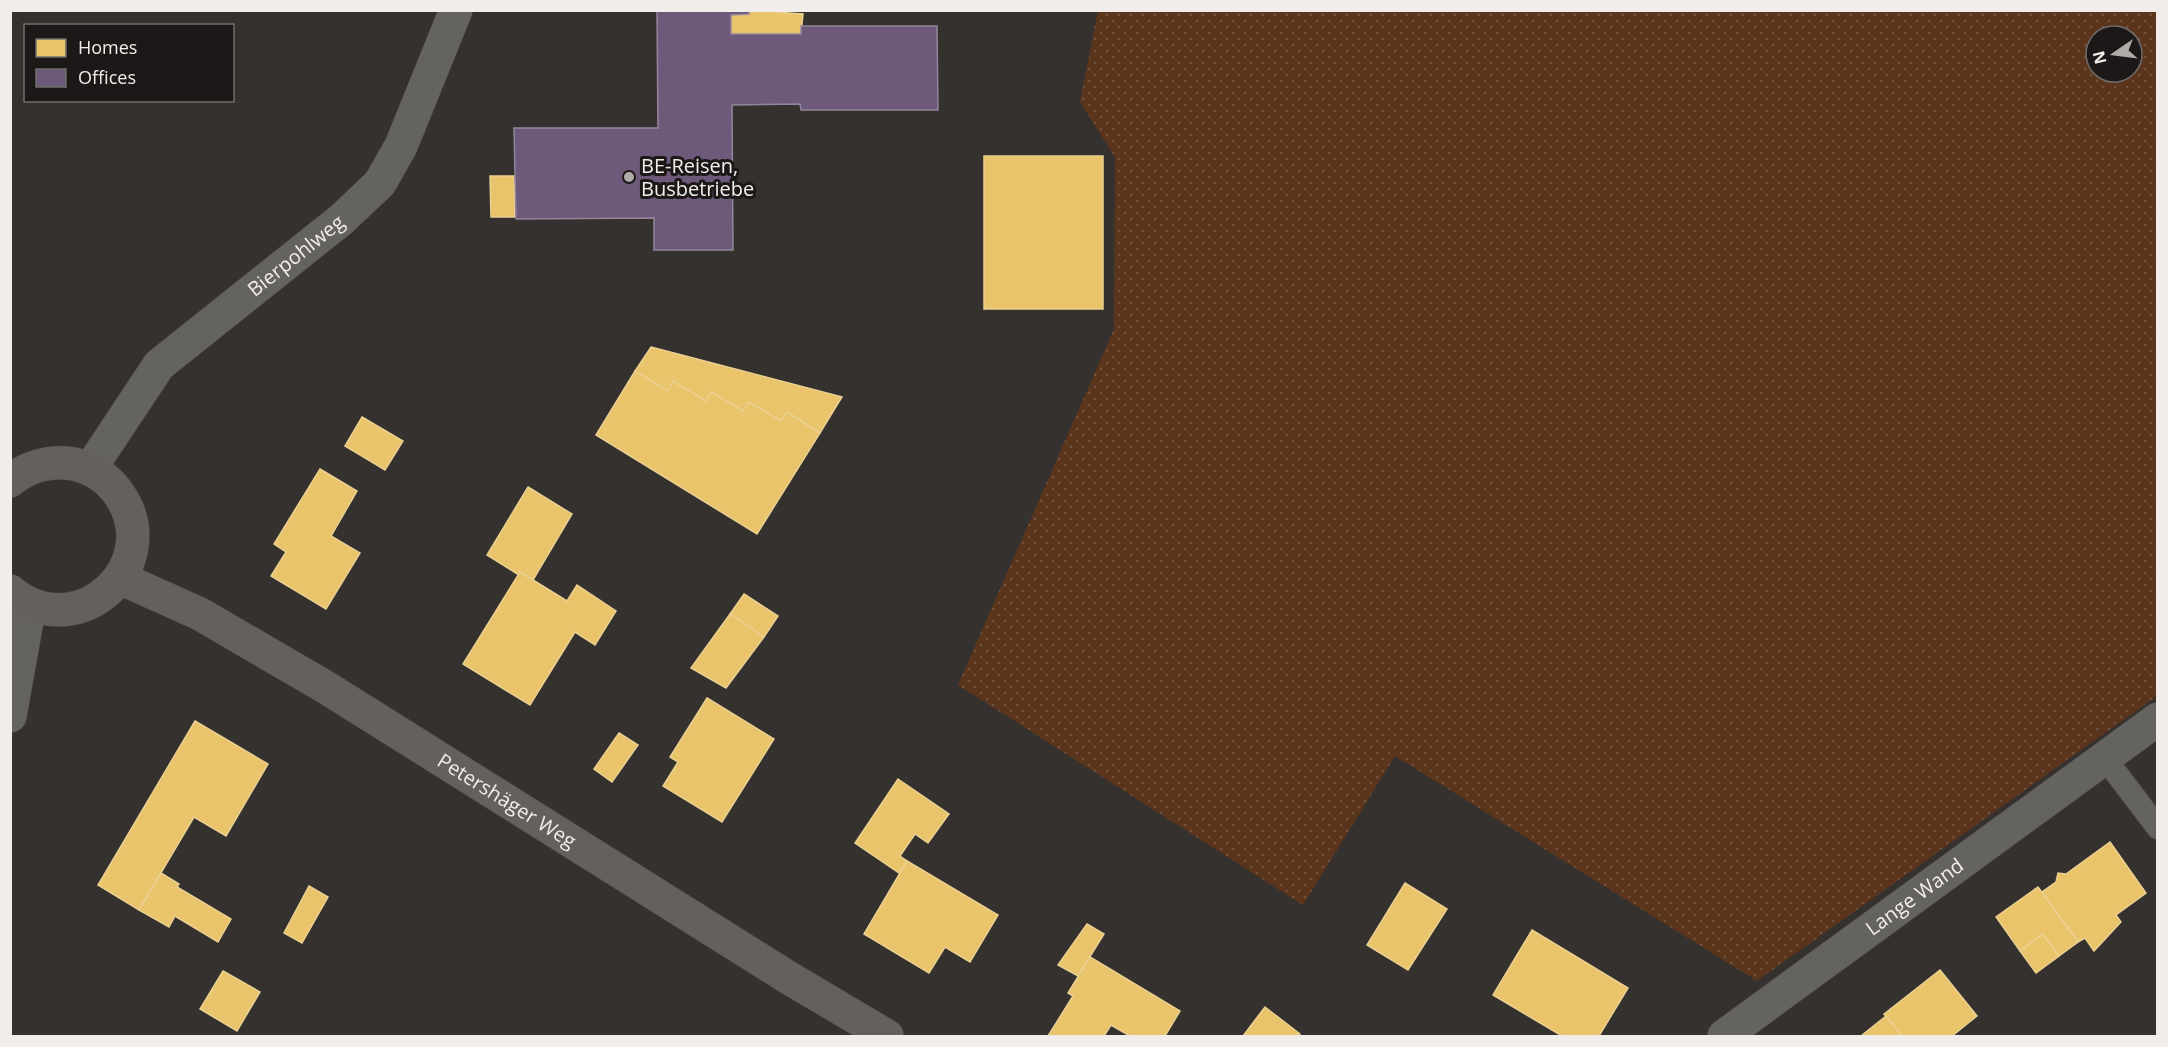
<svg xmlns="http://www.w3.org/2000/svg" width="2168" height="1047" viewBox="0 0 2168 1047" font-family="'Open Sans',sans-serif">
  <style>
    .green { fill: url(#green-dots); fill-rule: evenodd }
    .homes { fill: #e9c46a; stroke: #ebd091; stroke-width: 1.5 }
    .offices { fill: #6d597a; stroke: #95859c; stroke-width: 1.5 }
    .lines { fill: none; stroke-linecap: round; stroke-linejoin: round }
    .lane-casing { stroke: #4f4c4a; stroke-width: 24 }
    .street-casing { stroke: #4f4c4a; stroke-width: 34 }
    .secondary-casing { stroke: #4f4c4a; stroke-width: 34 }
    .lane { stroke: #656360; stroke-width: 22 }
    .street { stroke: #656360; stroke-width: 33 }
    .secondary { stroke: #65605d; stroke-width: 33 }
    .poi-dot { fill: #afaba9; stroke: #1b1817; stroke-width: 2 }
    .labels { text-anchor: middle; stroke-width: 6; stroke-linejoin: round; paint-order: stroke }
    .poi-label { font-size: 20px; fill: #f1edeb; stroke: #1b1817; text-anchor: start }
    .street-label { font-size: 20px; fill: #f1edeb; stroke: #1b1817 }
  </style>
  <defs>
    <pattern id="green-dots" width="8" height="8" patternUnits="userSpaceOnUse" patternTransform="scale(1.5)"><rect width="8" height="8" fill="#5b341c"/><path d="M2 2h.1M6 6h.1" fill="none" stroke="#73523d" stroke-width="1.8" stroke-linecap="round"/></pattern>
  </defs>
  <rect width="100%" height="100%" fill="#34312e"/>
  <path class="green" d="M1098,11H2157V696L1757,981L1395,756L1303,905L958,685L1114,329L1115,157L1080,102ZM2096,36H2132V72H2096Z"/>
  <g class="homes">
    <path d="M749,10L803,14L801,34H731V15L749,14Z"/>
    <rect x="984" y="156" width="119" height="153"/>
    <path d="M490,176H514L515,217H491Z"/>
    <path d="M651,347L842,397L820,433L787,412L781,421L749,402L743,411L711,392L706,401L673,381L668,391L635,371Z"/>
    <path d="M635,371L668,391L673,381L706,401L711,392L743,411L749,402L781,421L787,412L820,433L757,534L596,435Z"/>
    <path d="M362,417L403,441L385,470L345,446Z"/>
    <path d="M320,469L357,491L331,536L360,553L326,609L271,576L286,552L274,544Z"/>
    <path d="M528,487L572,514L533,580L520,572L519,575L487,555Z"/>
    <path d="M520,572L567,601L577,585L616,611L595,645L575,632L530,705L463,664Z"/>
    <path d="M744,594L778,616L764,637L730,614Z"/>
    <path d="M730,614L764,637L726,688L691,668Z"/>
    <path d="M707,698L774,739L722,822L663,786L678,762L670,757Z"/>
    <path d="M195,721L268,764L226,836L194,817L139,910L98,885Z"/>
    <path d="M619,733L638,745L612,782L594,769Z"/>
    <path d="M898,779L949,814L928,843L915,834L900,856L907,861L899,873L855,843Z"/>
    <path d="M2110,842L2146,893L2116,915L2121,922L2094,951L2085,938L2078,942L2042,892L2056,882L2058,873L2066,874Z"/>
    <path d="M907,861L998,915L970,962L945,947L929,973L864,934Z"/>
    <path d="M161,873L179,884L177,887L231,919L218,942L175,916L169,927L139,910Z"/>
    <path d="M1405,883L1447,909L1408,970L1367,945Z"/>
    <path d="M309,886L328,897L302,943L284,933Z"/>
    <path d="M2038,887L2078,942L2059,956L2043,934L2020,951L1996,917Z"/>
    <path d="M1087,924L1104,934L1078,976L1058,965Z"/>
    <path d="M1532,930L1628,988L1599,1036H1562L1493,995Z"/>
    <path d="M2043,934L2059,956L2036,973L2020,951Z"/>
    <path d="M1090,957L1180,1011L1165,1036H1130L1111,1025L1104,1036H1048L1073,996L1068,993Z"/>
    <path d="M1940,970L1977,1016L1952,1036H1902L1884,1014Z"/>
    <path d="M223,971L260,992L237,1031L200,1009Z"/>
    <path d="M1265,1007L1300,1034L1298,1036H1243Z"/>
    <path d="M1886,1016L1902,1036H1861Z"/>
  </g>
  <path class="offices" d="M657,10H749V14L731,15V34H801V26H937L938,110H801L800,104L732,105L733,250H654V218L516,219L514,128H658Z"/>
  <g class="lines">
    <g class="lane-casing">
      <path id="lane" d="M2104,757L2158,828"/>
    </g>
    <g class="street-casing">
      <g id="street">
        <path id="s1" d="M90,469L159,365L342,219L380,183L401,146L456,10"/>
        <path d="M10,716L30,604"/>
        <path id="s2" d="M1724,1036L2158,719"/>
      </g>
    </g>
    <g class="secondary-casing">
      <g id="secondary">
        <path d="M10,481C28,466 51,460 74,464C91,468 106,477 116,490C171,561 79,649 10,591"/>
        <path id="s3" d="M120,578L200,614L327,688L789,978L887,1036"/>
      </g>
    </g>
    <use href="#lane" class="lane"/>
    <use href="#street" class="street"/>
    <use href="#secondary" class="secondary"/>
  </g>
  <circle class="poi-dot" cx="629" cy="177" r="6"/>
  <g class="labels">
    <g class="poi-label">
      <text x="641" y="173">BE-Reisen,<tspan x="641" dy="23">Busbetriebe</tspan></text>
    </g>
    <g class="street-label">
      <text dy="7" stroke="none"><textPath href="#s1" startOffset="300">Bierpohlweg</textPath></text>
      <text dy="7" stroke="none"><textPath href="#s3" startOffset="447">Petershäger Weg</textPath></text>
      <text dy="7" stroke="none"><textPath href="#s2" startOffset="236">Lange Wand</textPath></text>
    </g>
  </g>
  <rect width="2168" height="1047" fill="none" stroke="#f1edeb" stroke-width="24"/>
  <rect x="24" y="24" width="210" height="78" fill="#1b1817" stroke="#716d6c" stroke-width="1.5"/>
  <rect x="36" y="39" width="30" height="18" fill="#e9c46a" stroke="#716d6c" stroke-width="1.5"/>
  <text x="78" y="54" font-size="18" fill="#f1edeb">Homes</text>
  <rect x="36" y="69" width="30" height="18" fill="#6d597a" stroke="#716d6c" stroke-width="1.5"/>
  <text x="78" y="84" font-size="18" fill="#f1edeb">Offices</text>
  <g transform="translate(2114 54) rotate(256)"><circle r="28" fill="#1b1817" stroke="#716d6c" stroke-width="1.5"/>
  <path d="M0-4.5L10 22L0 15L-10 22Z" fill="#afaba9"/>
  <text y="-9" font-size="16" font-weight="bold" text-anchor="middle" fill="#f1edeb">N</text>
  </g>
</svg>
